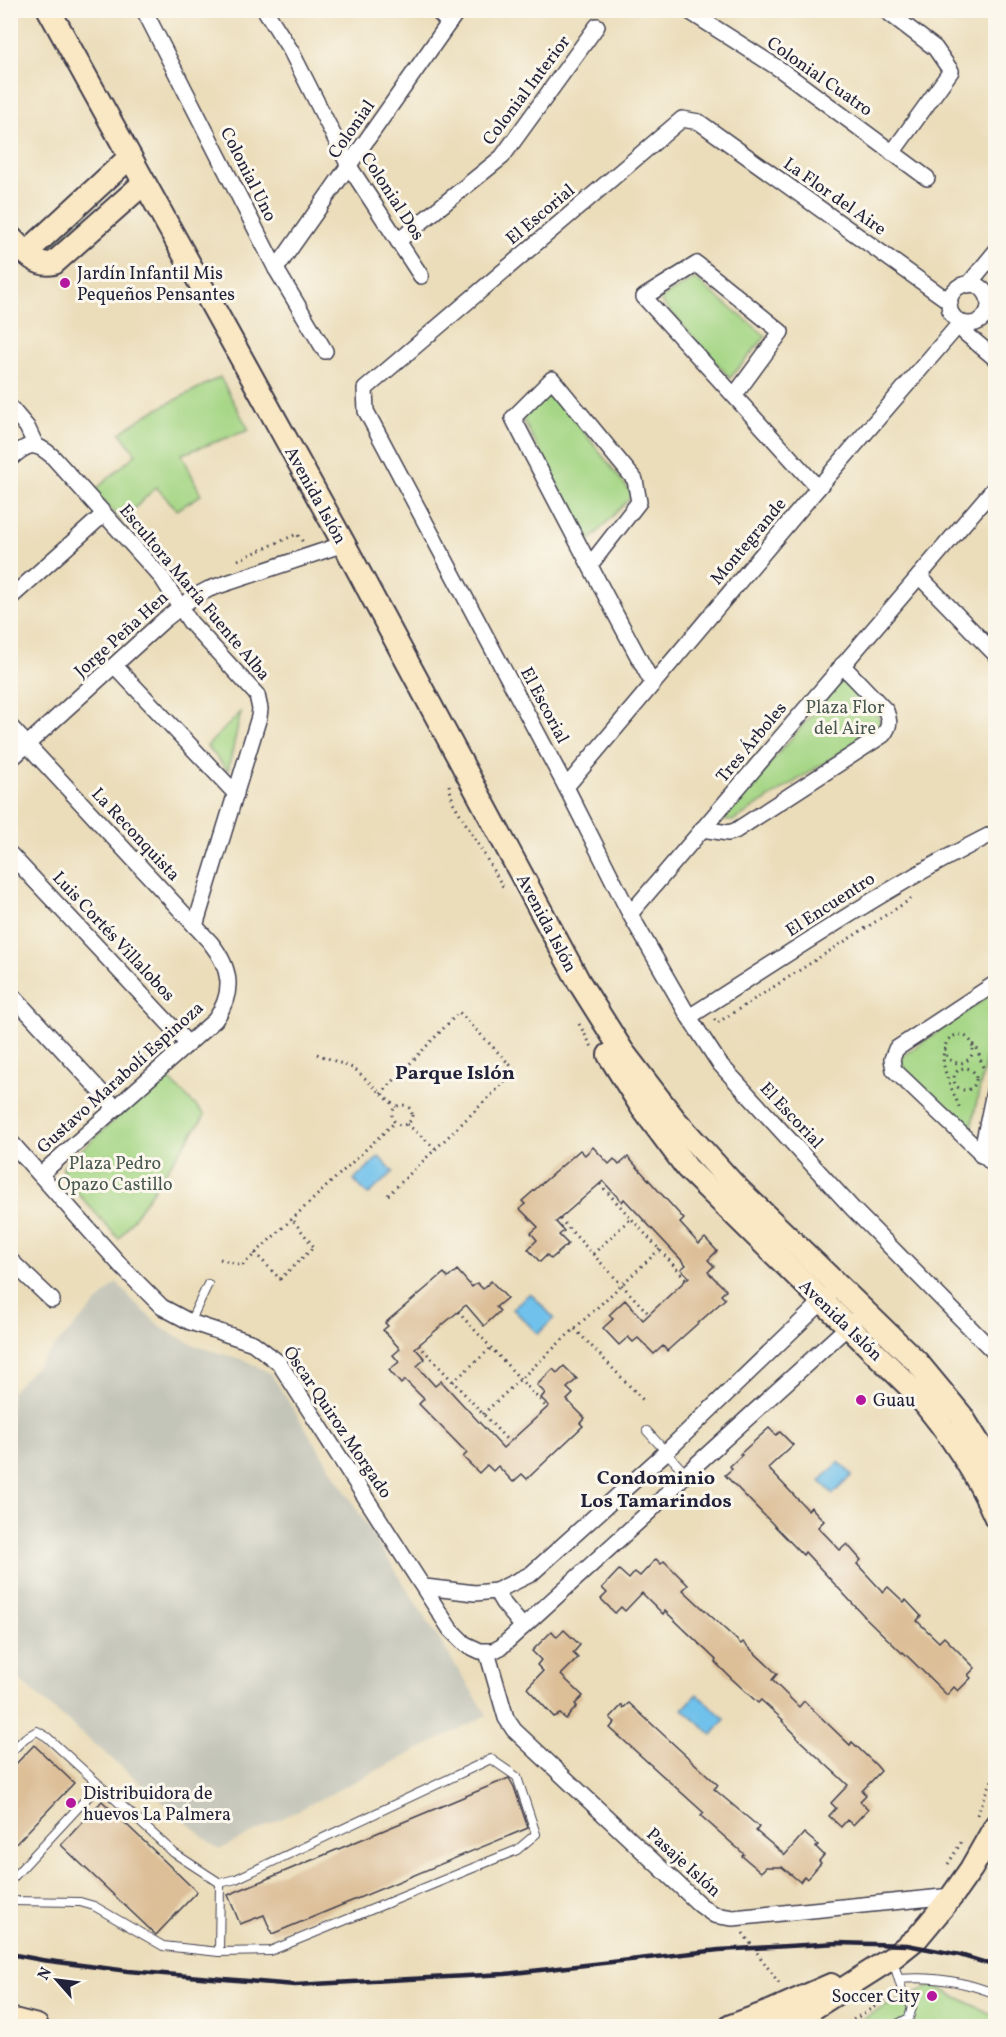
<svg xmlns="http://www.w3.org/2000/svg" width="1006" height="2037" viewBox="0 0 1006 2037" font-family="Vollkorn,serif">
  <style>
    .industrial { fill: #c4c5b9 }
    .green { fill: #a5d685; stroke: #647c60; stroke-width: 1.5 }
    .water { fill: #6fc1eb; stroke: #487293; stroke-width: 1.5 }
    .building { fill: #dcbe97 }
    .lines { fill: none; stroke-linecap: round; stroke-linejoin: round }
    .lane-casing { stroke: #403e4e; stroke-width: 10 }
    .street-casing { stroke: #403e4e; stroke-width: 18 }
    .secondary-casing { stroke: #403e4e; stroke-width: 26 }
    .path { stroke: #403e4e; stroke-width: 3; stroke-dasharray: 1.5 4.5; stroke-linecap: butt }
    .lane { stroke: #fff; stroke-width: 8 }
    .street { stroke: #fff; stroke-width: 15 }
    .secondary { stroke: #fae7c3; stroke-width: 22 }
    .rail { stroke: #22223b; stroke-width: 4.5 }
    .poi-dot { fill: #b5179e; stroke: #fbf7ec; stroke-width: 2 }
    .labels { text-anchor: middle; stroke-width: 6; stroke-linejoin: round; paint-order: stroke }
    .street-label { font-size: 18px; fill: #22223b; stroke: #fbf7ec }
    .poi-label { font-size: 18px; fill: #22223b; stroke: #fbf7ec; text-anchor: start }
    .park-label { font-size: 18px; fill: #495851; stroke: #fbf7ec }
    .neighbourhood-label { font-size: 20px; font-weight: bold; fill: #22223b; stroke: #fbf7ec }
  </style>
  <rect width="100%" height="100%" fill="#fbf7ec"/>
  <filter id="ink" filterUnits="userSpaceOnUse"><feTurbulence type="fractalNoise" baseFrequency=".0167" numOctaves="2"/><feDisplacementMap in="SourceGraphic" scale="12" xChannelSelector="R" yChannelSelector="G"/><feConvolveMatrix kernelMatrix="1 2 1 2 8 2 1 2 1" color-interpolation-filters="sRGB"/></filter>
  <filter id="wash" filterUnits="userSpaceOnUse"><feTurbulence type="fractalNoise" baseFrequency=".008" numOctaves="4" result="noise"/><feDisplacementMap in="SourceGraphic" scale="24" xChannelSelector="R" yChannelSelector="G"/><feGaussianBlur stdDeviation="1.35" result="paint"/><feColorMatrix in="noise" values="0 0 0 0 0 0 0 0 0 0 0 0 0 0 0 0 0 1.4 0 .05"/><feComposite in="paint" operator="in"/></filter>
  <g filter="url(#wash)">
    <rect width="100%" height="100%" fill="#ebddba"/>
    <path class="industrial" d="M117,1282L131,1299L163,1329L199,1347L247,1361L271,1374L487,1715L219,1850L11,1673V1392Z"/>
    <g class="green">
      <path d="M109,192L51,249H47L46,248Z"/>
      <path d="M695,279L766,336L730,378L659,299Z"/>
      <path d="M220,377L249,430L182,454L201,495L177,510L156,487L122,521L94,491L136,454L120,433L148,414Z"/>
      <path d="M552,391L633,495L588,542L522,418Z"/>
      <path d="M846,681L852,684L878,716L881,723L879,728L733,821L721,820L840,682Z"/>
      <path d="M241,712L228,770V771L207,746Z"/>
      <path d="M992,994H995V1016L970,1134L902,1071L901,1064L903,1056Z"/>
      <path d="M165,1075L205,1115L119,1239L63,1177V1166Z"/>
      <path d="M933,1985L995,2016V2026H850L884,2007Z"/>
    </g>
    <g class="water">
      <path d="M379,1157L393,1172L368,1195L354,1180Z"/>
      <path d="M530,1293L554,1318L538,1334L513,1309Z"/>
      <path d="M839,1462L852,1475L833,1494L820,1481Z"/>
      <path d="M697,1694L725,1719L712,1735L683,1709Z"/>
    </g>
    <g id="blocks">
      <g class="building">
        <path d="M593,1147L609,1164L614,1159L619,1165L628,1157L684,1219L680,1223L699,1244L705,1238L717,1251L708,1260L714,1266L708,1272L726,1290L721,1295L725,1299L667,1351L663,1346L654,1354L638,1338L633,1342L628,1337L619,1345L603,1328L613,1319L609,1315L625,1300L643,1320L689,1277L681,1269L686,1265L624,1199L622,1202L603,1181L556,1222L564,1231L559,1235L568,1244L551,1259L547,1255L540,1262L528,1249L537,1240L531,1233L538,1227L520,1209L525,1204L522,1201L580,1150L585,1155Z"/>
        <path d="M457,1270L472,1287L477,1283L483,1289L491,1281L507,1298L496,1307L500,1311L484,1326L466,1305L415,1348L425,1359L417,1366L435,1386L441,1381L503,1448L549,1406L541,1398L545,1393L537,1385L553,1369L557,1373L564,1366L577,1379L567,1388L573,1394L567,1400L585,1418L580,1423L583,1426L527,1479L522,1474L513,1482L498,1466L493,1471L487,1465L479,1473L463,1457L467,1453L419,1404L424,1399L405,1380L401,1384L389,1370L399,1362L393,1355L400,1349L383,1330L388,1326L385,1323L444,1273L448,1278Z"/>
        <path d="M769,1428L776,1435L780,1432L793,1445L768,1468L808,1510L811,1507L824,1521L818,1527L840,1550L847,1544L861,1560L857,1564L883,1592L888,1587L904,1602L906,1600L921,1616L917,1621L939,1642L944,1637L975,1668L968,1675L971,1678L958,1691L954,1687L947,1695L903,1652L902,1653L866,1618L805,1552L803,1555L725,1475L732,1469L730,1466L742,1455L740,1454Z"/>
        <path d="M656,1559L661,1564L664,1561L688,1585L683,1590L741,1644L743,1642L777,1674L772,1680L799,1707L804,1701L850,1745L852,1742L876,1765L881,1771L862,1791L866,1795L860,1801L868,1809L853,1825L847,1820L841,1827L829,1816L836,1808L831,1803L848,1785L796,1737L797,1736L782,1721L783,1720L761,1700L758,1703L732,1679L715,1662L716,1660L665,1611L663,1614L642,1593L625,1611L621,1607L615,1613L601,1599L607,1593L602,1588L619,1570L629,1579L635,1572L640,1576Z"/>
        <path d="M564,1630L580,1645L573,1653L578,1658L561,1675L583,1696L575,1704L577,1706L566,1719L560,1714L554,1717L527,1688L543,1671L537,1665L541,1660L532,1651L552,1631L557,1637Z"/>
        <path d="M629,1703L718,1785L714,1789L759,1827L756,1831L785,1855L804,1833L818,1845L816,1847L824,1855L819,1861L821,1863L807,1879L804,1876L800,1882L782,1867H766L761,1872L742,1856L744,1854L701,1816L704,1813L610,1728L615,1722L610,1718L622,1705L623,1708Z"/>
        <path d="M34,1745L74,1783L10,1850V1770Z"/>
        <path d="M509,1778L514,1787L528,1828L272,1934L264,1915L240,1924L228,1895Z"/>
        <path d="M102,1801L197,1892L156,1935L61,1845Z"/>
      </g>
    </g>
  </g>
  <g filter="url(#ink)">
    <use href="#blocks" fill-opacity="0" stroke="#403e4e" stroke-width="1.5"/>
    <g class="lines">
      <g class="lane-casing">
        <g id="lane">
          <path d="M190,1322L208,1284"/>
          <path d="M647,1431L686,1474"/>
          <path d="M10,1753L25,1738L37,1731L47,1737L174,1853L220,1883L236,1879L491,1759L517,1777L536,1834L517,1850L270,1951L219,1952L163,1946L94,1906L80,1902L10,1901"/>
          <path d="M10,1881L99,1785"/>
          <path d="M219,1952L220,1883"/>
          <path d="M893,1961L902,1990L912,2007L909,2018L894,2026"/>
          <path d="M899,1979C933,1976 964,1981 996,1994"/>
        </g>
      </g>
      <g class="street-casing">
        <g id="street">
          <path d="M144,10L276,269L325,351"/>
          <path d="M265,10L291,51L349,166L421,276"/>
          <path d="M436,10L449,23"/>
          <path d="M687,10L781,70L927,178"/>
          <path d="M885,10L935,48L951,71L892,153"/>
          <path d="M398,241L502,157L597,26"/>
          <path d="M276,269L458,10"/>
          <circle cx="969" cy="304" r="20"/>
          <path d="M968,285L996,251"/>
          <path d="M950,302L699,122L682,119L365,389L366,411L566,787L630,914L689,1017L719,1063L853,1209L996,1354"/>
          <path d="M734,396L781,332L697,264L644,297L818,488"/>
          <path d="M10,407L27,427L36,446"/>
          <path d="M10,459C27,444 34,440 52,456L162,578L190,622L257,695L260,709L259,717L195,926"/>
          <path d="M590,565L639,502L635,480L552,379L513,418C559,507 605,596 653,684"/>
          <path d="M919,576L996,655"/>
          <path d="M10,598L104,514"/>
          <path d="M115,666L236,794"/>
          <path d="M10,726L210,942C231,968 235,992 215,1020L41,1174"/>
          <path d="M10,760L164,620L192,598L209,589L344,544"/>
          <path d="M566,787L818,488L961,322L965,333L996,359"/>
          <path d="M702,829L728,833L735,831L883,735C890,726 890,722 886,711L842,665"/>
          <path d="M10,854L188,1044"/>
          <path d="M630,914L996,486"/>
          <path d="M996,983L896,1049L892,1059L894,1070L996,1167"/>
          <path d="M10,993L116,1108"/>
          <path d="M689,1017C790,953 889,885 996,832"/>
          <path d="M10,1141L123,1268L162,1307L190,1322L253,1343L279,1363L450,1629L465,1644L480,1651H493L501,1647L650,1511L686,1474L855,1320"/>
          <path d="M981,1155L996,1082"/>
          <path d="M10,1260L52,1300"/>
          <path d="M425,1587L475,1593L496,1591L531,1574L666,1452L829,1295"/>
          <path d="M496,1591L503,1603L523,1627"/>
          <path d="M487,1652L506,1718L514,1730L700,1905L714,1915L733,1918L952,1896"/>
        </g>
      </g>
      <g class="secondary-casing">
        <g id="secondary">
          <path d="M49,10L344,544L579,982L623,1052L675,1120L733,1184L917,1362L961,1415L996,1471"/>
          <path d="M10,237C22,249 36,268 54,263L144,183"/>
          <path d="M27,252L130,157"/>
          <path d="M609,1055L643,1109L687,1168L914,1391C947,1429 976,1471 996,1518"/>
          <path d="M10,2019L37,2026"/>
          <path d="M731,2026L772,2011L831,1985"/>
          <path d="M785,2026L892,1958L917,1938L952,1896L971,1869L996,1825"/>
        </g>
      </g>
      <g class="path">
        <path d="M238,560L297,534L303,542"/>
        <path d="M449,785L453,802L505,890"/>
        <path d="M714,1019L717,1023L911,899"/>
        <path d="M579,1024L592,1047"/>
        <circle cx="959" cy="1049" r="14"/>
        <path d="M973,1044L977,1048L984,1071"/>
        <path d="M945,1048C938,1066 954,1092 960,1109"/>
        <path d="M317,1054L355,1069L396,1107"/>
        <circle cx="965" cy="1079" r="11"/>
        <path d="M381,1094L459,1012L516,1071L387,1196"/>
        <circle cx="402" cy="1115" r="10"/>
        <path d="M407,1124L435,1148"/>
        <path d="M600,1184L687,1280"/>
        <path d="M560,1219L649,1314"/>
        <path d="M255,1253L280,1279L314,1247L292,1219"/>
        <path d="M593,1254L631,1218"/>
        <path d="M220,1259L242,1266L395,1122"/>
        <path d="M458,1312L547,1408"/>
        <path d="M575,1329L644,1401"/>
        <path d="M419,1345L509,1442"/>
        <path d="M453,1382L491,1348"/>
        <path d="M483,1414L660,1249"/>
        <path d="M990,1536L996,1554"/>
        <path d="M977,1815L996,1771"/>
        <path d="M948,1864L962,1841"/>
        <path d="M743,1933L781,1986"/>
        <path d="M843,2026L892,1996"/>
      </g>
      <use href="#lane" class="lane"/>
      <use href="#street" class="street"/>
      <use href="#secondary" class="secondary"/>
      <path class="rail" d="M10,1954L42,1960L128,1971L295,1985L505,1974L719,1950L838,1943L907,1945L960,1955L996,1966"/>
    </g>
  </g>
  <g class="poi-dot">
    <circle cx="65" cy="283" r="6"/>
    <circle cx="861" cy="1400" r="6"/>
    <circle cx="71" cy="1803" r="6"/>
    <circle cx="932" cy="1996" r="6"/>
  </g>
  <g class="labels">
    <g class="street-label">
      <text transform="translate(820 76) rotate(35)" y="6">Colonial Cuatro</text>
      <text transform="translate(526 90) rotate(-53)" y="6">Colonial Interior</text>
      <text transform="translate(351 129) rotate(-55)" y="6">Colonial</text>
      <text transform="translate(249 174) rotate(63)" y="6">Colonial Uno</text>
      <text transform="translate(393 196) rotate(57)" y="6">Colonial Dos</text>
      <text transform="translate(835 196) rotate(35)" y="6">La Flor del Aire</text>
      <text transform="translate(540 214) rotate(-40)" y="6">El Escorial</text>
      <text transform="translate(316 495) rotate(61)" y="6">Avenida Islón</text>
      <text transform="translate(748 541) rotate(-50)" y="6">Montegrande</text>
      <text transform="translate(195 592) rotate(50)" y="6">Escultora María Fuente Alba</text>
      <text transform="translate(121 634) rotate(-42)" y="6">Jorge Peña Hen</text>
      <text transform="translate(545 705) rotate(62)" y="6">El Escorial</text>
      <text transform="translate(751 742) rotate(-50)" y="6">Tres Árboles</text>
      <text transform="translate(136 834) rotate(47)" y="6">La Reconquista</text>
      <text transform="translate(830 904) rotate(-33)" y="6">El Encuentro</text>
      <text transform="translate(547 923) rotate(62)" y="6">Avenida Islón</text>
      <text transform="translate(114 936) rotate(47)" y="6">Luis Cortés Villalobos</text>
      <text transform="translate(120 1077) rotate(-42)" y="6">Gustavo Marabolí Espinoza</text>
      <text transform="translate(792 1115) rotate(47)" y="6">El Escorial</text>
      <text transform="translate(841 1320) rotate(44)" y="6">Avenida Islón</text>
      <text transform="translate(338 1422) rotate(56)" y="6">Óscar Quiroz Morgado</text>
      <text transform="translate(684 1862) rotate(42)" y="6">Pasaje Islón</text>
    </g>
    <g class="poi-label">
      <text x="77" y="279">Jardín Infantil Mis<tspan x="77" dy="21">Pequeños Pensantes</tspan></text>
      <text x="873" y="1406">Guau</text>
      <text x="83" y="1799">Distribuidora de<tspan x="83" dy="21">huevos La Palmera</tspan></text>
      <text x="920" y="2002" text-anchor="end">Soccer City</text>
    </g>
    <g class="park-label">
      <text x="845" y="713">Plaza Flor<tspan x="845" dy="21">del Aire</tspan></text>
      <text x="115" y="1169">Plaza Pedro<tspan x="115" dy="21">Opazo Castillo</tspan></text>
    </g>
    <g class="neighbourhood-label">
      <text x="455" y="1079">Parque Islón</text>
      <text x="656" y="1484">Condominio<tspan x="656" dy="23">Los Tamarindos</tspan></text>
    </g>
  </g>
  <rect width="1006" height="2037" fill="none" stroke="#fbf7ec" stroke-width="36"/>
  <g transform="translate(57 1980) rotate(298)" stroke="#fbf7ec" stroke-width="4.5" paint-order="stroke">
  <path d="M0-4.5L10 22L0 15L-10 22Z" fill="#22223b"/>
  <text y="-9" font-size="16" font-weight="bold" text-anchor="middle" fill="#22223b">N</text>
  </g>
</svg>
